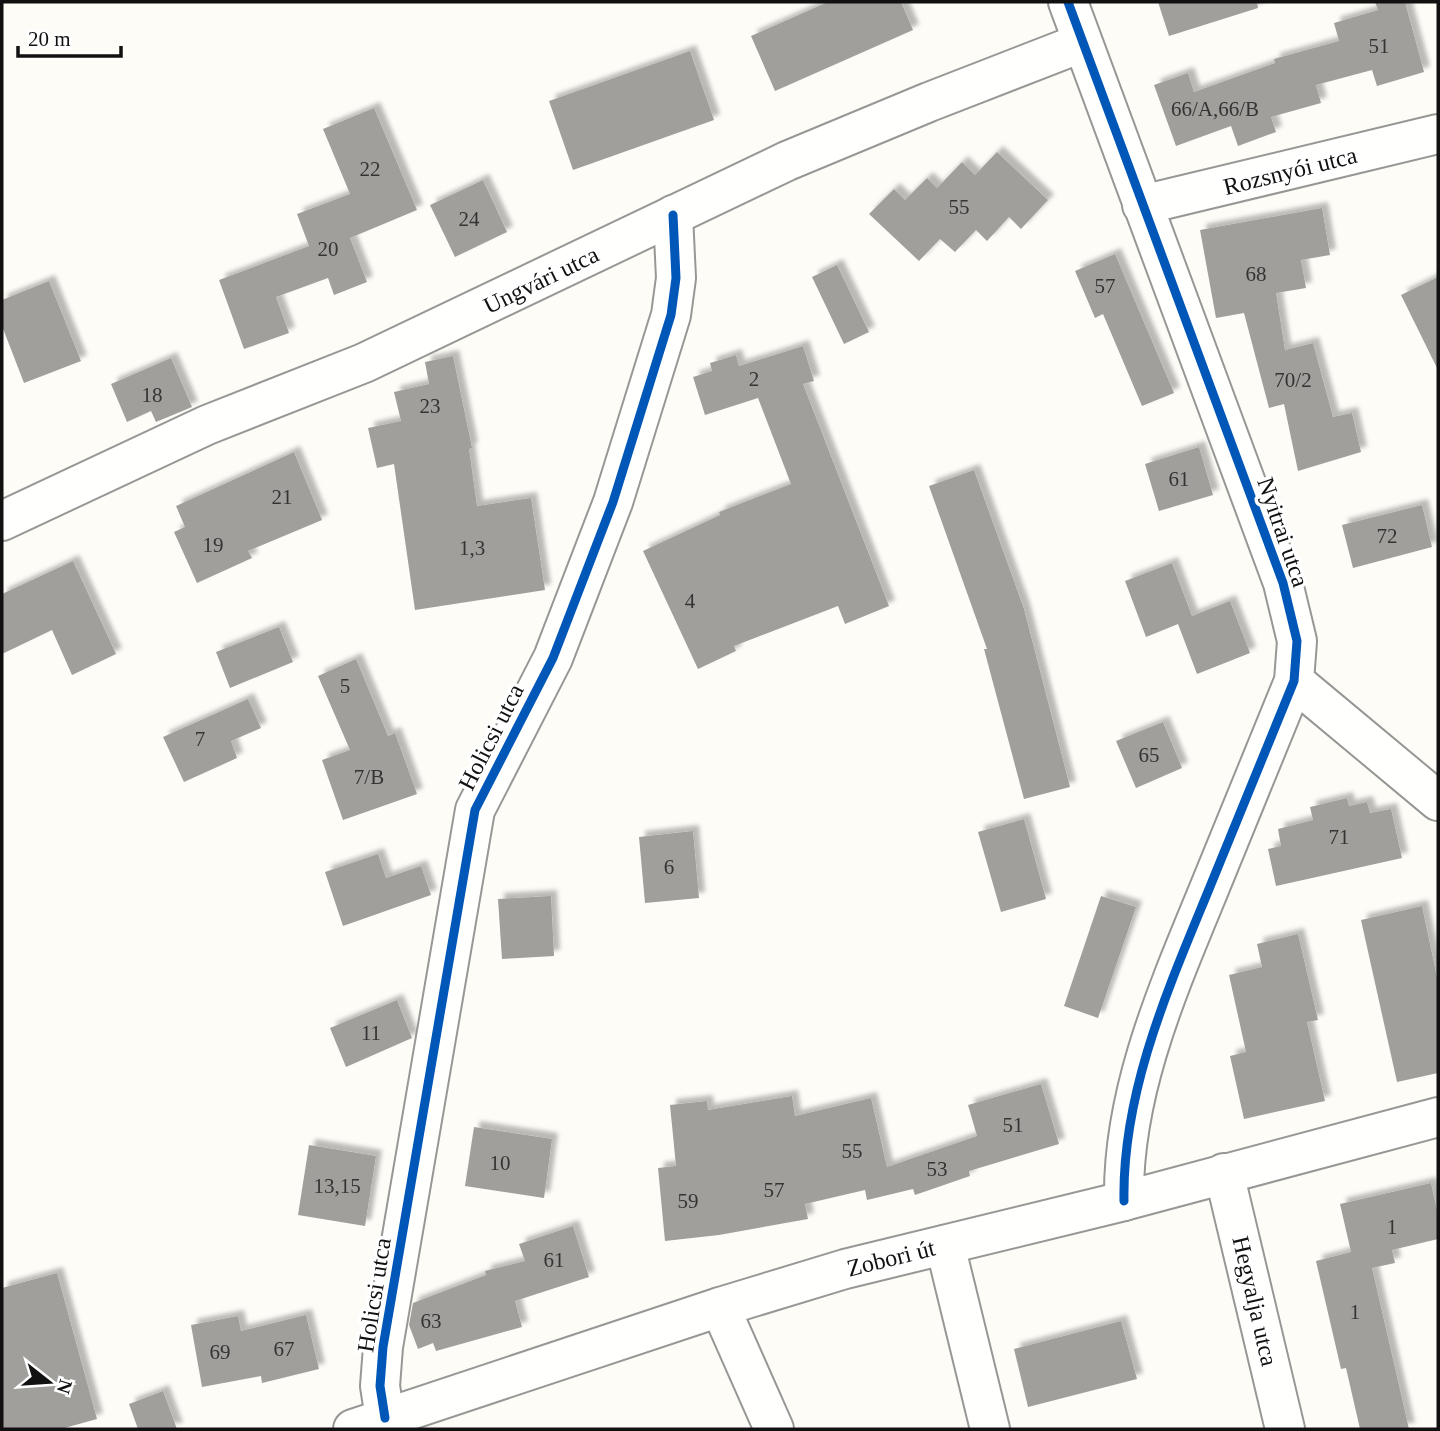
<svg xmlns="http://www.w3.org/2000/svg" width="1440" height="1431" viewBox="0 0 1440 1431" font-family="Georgia,serif">
  <style>
    .building { fill: #a19f9c; filter: url(#shadow) }
    .lines { fill: none; stroke-linecap: round; stroke-linejoin: round }
    .minor-casing { stroke: #979795; stroke-width: 42 }
    .minor { stroke: #fffffe; stroke-width: 38 }
    .cycleway-casing { stroke: #fff; stroke-width: 13 }
    .cycleway { stroke: #0057b8; stroke-width: 9 }
    .labels { text-anchor: middle; stroke-width: 7; stroke-linejoin: round; paint-order: stroke }
    .number-label { font-size: 21px; fill: #353434 }
    .street-label { font-size: 24px; fill: #111; stroke: #fff }
  </style>
  <defs>
    <filter id="shadow"><feDropShadow dx="6" dy="-6" stdDeviation="2" flood-color="#0004"/></filter>
  </defs>
  <rect width="100%" height="100%" fill="#fdfcf7"/>
  <g class="building">
    <path d="M828,2H901L913,30L775,91L751,36Z"/>
    <path d="M1158,2H1257L1258,8L1169,36Z"/>
    <path d="M1375,2H1405L1424,72L1377,86L1372,70L1316,85L1321,103L1271,117L1276,132L1238,146L1231,126L1176,146L1154,85L1188,73L1194,92L1275,63L1274,59L1339,41L1334,23L1378,10Z"/>
    <path d="M690,51L714,120L573,170L549,101Z"/>
    <path d="M374,108L417,210L350,238L367,282L334,295L328,278L276,297L289,333L244,349L219,280L309,246L297,214L350,194L323,129Z"/>
    <path d="M997,152L1048,200L1021,229L1009,217L987,241L976,230L955,252L940,239L919,261L869,214L894,189L905,200L927,178L937,188L962,162L975,175Z"/>
    <path d="M483,180L507,232L455,257L430,205Z"/>
    <path d="M1322,208L1330,255L1301,260L1306,288L1276,293L1285,350L1313,343L1333,417L1352,413L1361,452L1298,471L1284,404L1269,408L1244,313L1216,318L1200,230Z"/>
    <path d="M1115,254L1174,393L1142,406L1103,314L1095,318L1075,271Z"/>
    <path d="M837,265L869,332L844,344L812,277Z"/>
    <path d="M1438,277V370L1401,295Z"/>
    <path d="M49,281L81,361L24,383L2,326V300Z"/>
    <path d="M803,346L814,381L803,384L889,606L845,624L838,606L734,646L736,651L698,669L643,551L720,515L719,512L791,484L758,398L705,415L693,377L712,371L710,363L736,355L739,366Z"/>
    <path d="M453,356L472,448L469,449L477,506L531,498L545,590L415,610L394,464L377,468L368,428L401,421L394,392L429,384L425,362Z"/>
    <path d="M171,358L192,407L156,422L151,411L127,422L111,384Z"/>
    <path d="M1199,447L1213,495L1159,511L1145,464Z"/>
    <path d="M294,452L322,520L248,551L252,558L197,583L174,532L185,527L176,506Z"/>
    <path d="M974,470L1024,609L1070,787L1024,799L984,649H987L929,486Z"/>
    <path d="M1422,505L1432,547L1353,568L1342,525Z"/>
    <path d="M73,561L116,654L72,675L52,630L2,654V594Z"/>
    <path d="M1172,563L1192,616L1230,601L1250,653L1197,674L1178,624L1146,637L1125,581Z"/>
    <path d="M279,627L293,662L230,688L216,652Z"/>
    <path d="M356,659L388,736L395,733L417,794L343,820L322,760L350,750L318,676Z"/>
    <path d="M248,699L261,728L231,741L237,758L184,782L163,737Z"/>
    <path d="M1163,722L1182,768L1136,788L1116,741Z"/>
    <path d="M1347,798L1349,806L1367,802L1370,813L1391,809L1402,858L1276,886L1268,849L1281,846L1278,829L1313,820L1310,807Z"/>
    <path d="M1024,819L1046,899L1001,912L978,832Z"/>
    <path d="M693,831L699,898L645,903L639,837Z"/>
    <path d="M378,854L386,878L421,866L431,895L343,926L325,872Z"/>
    <path d="M551,896L554,956L502,959L498,899Z"/>
    <path d="M1101,896L1136,907L1098,1018L1064,1006Z"/>
    <path d="M1422,906L1438,982V1073L1397,1082L1361,920Z"/>
    <path d="M1298,934L1318,1020L1307,1022L1325,1101L1244,1119L1230,1056L1246,1052L1229,975L1262,967L1257,944Z"/>
    <path d="M397,1000L412,1038L346,1067L330,1028Z"/>
    <path d="M1041,1084L1059,1144L969,1171L970,1176L915,1195L913,1189L867,1200L865,1190L805,1204L808,1219L719,1235L665,1241L658,1168L676,1166L670,1105L707,1101L708,1110L792,1096L795,1116L871,1098L887,1167L977,1136L968,1105Z"/>
    <path d="M474,1127L552,1139L544,1198L465,1186Z"/>
    <path d="M309,1145L376,1156L365,1226L298,1215Z"/>
    <path d="M1431,1183L1438,1215V1239L1392,1250L1395,1263L1372,1268L1409,1429H1360L1346,1368L1341,1369L1316,1261L1351,1252L1340,1204Z"/>
    <path d="M573,1226L589,1277L515,1301L522,1327L436,1351L433,1343L418,1349L409,1325L413,1303L486,1275L485,1271L525,1261L519,1244Z"/>
    <path d="M57,1273L97,1419L61,1429H2V1288Z"/>
    <path d="M306,1315L319,1369L262,1383L261,1376L202,1387L191,1325L238,1316L241,1331Z"/>
    <path d="M1121,1321L1137,1379L1028,1407L1014,1349Z"/>
    <path d="M163,1391L177,1429H138L129,1404Z"/>
  </g>
  <g class="lines">
    <g class="minor-casing">
      <g id="minor">
        <path d="M1068,2L1283,583L1297,641L1294,681C1265,752 1236,823 1207,894C1167,991 1122,1094 1124,1201"/>
        <path d="M1142,205L1438,134"/>
        <path d="M2,521L207,425L364,363L787,161L929,102L1081,43"/>
        <path d="M1294,681L1438,801"/>
        <path d="M1224,1173L1285,1429"/>
        <path d="M945,1245L990,1429"/>
        <path d="M720,1307L774,1429"/>
        <path d="M385,1418L380,1386L383,1347L475,810L553,658L613,502L671,315L676,278L673,215"/>
        <path d="M353,1429L720,1307L845,1269L1124,1201L1438,1117"/>
      </g>
    </g>
    <use href="#minor" class="minor"/>
    <g class="cycleway-casing">
      <g id="cycleway">
        <path d="M1068,2L1283,583L1297,641L1294,681C1265,752 1236,823 1207,894C1167,991 1122,1094 1124,1201"/>
        <path d="M385,1418L380,1386L383,1347L475,810L553,658L613,502L671,315L676,278L673,215"/>
      </g>
    </g>
    <use href="#cycleway" class="cycleway"/>
  </g>
  <g class="labels">
    <g class="number-label">
      <text x="1379" y="53">51</text>
      <text x="1215" y="116">66/A,66/B</text>
      <text x="370" y="176">22</text>
      <text x="959" y="214">55</text>
      <text x="469" y="226">24</text>
      <text x="328" y="256">20</text>
      <text x="1256" y="281">68</text>
      <text x="1105" y="293">57</text>
      <text x="754" y="386">2</text>
      <text x="1293" y="387">70/2</text>
      <text x="152" y="402">18</text>
      <text x="430" y="413">23</text>
      <text x="1179" y="486">61</text>
      <text x="282" y="504">21</text>
      <text x="1387" y="543">72</text>
      <text x="213" y="552">19</text>
      <text x="472" y="555">1,3</text>
      <text x="690" y="608">4</text>
      <text x="345" y="693">5</text>
      <text x="200" y="746">7</text>
      <text x="1149" y="762">65</text>
      <text x="369" y="784">7/B</text>
      <text x="1339" y="844">71</text>
      <text x="669" y="874">6</text>
      <text x="371" y="1040">11</text>
      <text x="1013" y="1132">51</text>
      <text x="852" y="1158">55</text>
      <text x="500" y="1170">10</text>
      <text x="937" y="1176">53</text>
      <text x="337" y="1193">13,15</text>
      <text x="774" y="1197">57</text>
      <text x="688" y="1208">59</text>
      <text x="1392" y="1234">1</text>
      <text x="554" y="1267">61</text>
      <text x="1355" y="1319">1</text>
      <text x="431" y="1328">63</text>
      <text x="284" y="1356">67</text>
      <text x="220" y="1359">69</text>
    </g>
    <g class="street-label">
      <text transform="translate(1290 171) rotate(-14)" y="8">Rozsnyói utca</text>
      <text transform="translate(541 280) rotate(-26)" y="8">Ungvári utca</text>
      <text transform="translate(1283 532) rotate(71)" y="8">Nyitrai utca</text>
      <text transform="translate(491 737) rotate(-63)" y="8">Holicsi utca</text>
      <text transform="translate(891 1258) rotate(-14)" y="8">Zobori út</text>
      <text transform="translate(374 1295) rotate(-81)" y="8">Holicsi utca</text>
      <text transform="translate(1255 1301) rotate(77)" y="8">Hegyalja utca</text>
    </g>
  </g>
  <rect width="1440" height="1431" fill="none" stroke="#111111" stroke-width="7"/>
  <g transform="translate(49 1382) rotate(107)" stroke="#ffffff" stroke-width="5" paint-order="stroke">
  <path d="M0-5L12 26L0 18L-12 26Z" fill="#111111"/>
  <text y="-10" font-size="19" font-weight="bold" text-anchor="middle" fill="#111111">N</text>
  </g>
  <path d="M18 46v10h103v-10" fill="none" stroke="#111111" stroke-width="3.5"/>
  <text x="28" y="46" font-size="21" fill="#111111" stroke="#ffffff" stroke-width="5" paint-order="stroke">20 m</text>
</svg>
